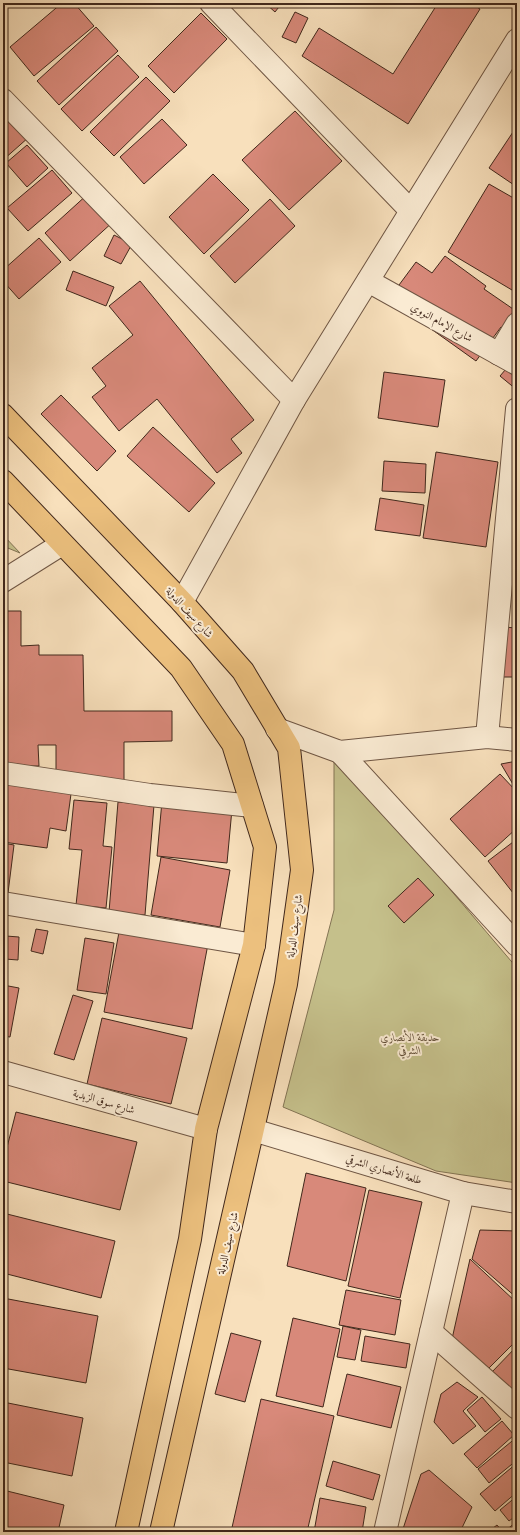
<svg xmlns="http://www.w3.org/2000/svg" width="520" height="1535" viewBox="0 0 520 1535" font-family="'IM FELL French Canon',Amiri,serif">
  <style>
    .green { fill: #c5c08b; stroke: #837454 }
    .building { fill: #d8897a; stroke: #41281c }
    .lines { fill: none; stroke-linecap: round; stroke-linejoin: round }
    .minor-casing { stroke: #6f5644; stroke-width: 24 }
    .major-casing { stroke: #41281c; stroke-width: 24 }
    .minor { stroke: #faebd3; stroke-width: 22 }
    .major { stroke: #ecc07e; stroke-width: 22 }
    .labels { text-anchor: middle; stroke-width: 4; stroke-linejoin: round; paint-order: stroke }
    .street-label { font-size: 11px; fill: #41281c; stroke: #faebd3 }
    .park-label { font-size: 11px; font-style: italic; fill: #624e38; stroke: #faebd3 }
  </style>
  <rect width="100%" height="100%" fill="#f8e0bc"/>
  <filter id="stains"><feTurbulence type="fractalNoise" baseFrequency=".005" numOctaves="4"/><feColorMatrix values="0 0 0 0 .2 0 0 0 0 .09 0 0 0 0 .02 0 0 0 .5 -.17"/></filter>
  <radialGradient id="worn" r=".72"><stop offset=".6" stop-color="#630" stop-opacity="0"/><stop offset="1" stop-color="#630" stop-opacity=".3"/></radialGradient>
  <g class="green">
    <path d="M3,535L20,553L3,546Z"/>
    <path d="M334,753L517,968V1183L436,1171L283,1107L334,910Z"/>
  </g>
  <g class="building">
    <path d="M62,3H74L94,26L34,76L10,47Z"/>
    <path d="M265,3H282L275,12Z"/>
    <path d="M438,3H470L480,9L408,124L302,56L319,28L393,74Z"/>
    <path d="M295,12L308,18L296,43L282,37Z"/>
    <path d="M201,13L227,39L174,93L148,66Z"/>
    <path d="M96,27L118,51L59,105L37,81Z"/>
    <path d="M118,55L139,77L82,131L61,109Z"/>
    <path d="M146,77L170,101L114,156L90,132Z"/>
    <path d="M295,111L342,161L289,210L242,160Z"/>
    <path d="M3,115L29,137L3,160Z"/>
    <path d="M162,119L187,145L144,184L120,157Z"/>
    <path d="M517,126V187L489,168Z"/>
    <path d="M27,145L48,168L27,187L6,163Z"/>
    <path d="M52,170L72,193L28,231L7,208Z"/>
    <path d="M213,174L249,210L204,254L169,217Z"/>
    <path d="M489,184L517,200V293L448,252Z"/>
    <path d="M89,193L114,221L70,261L45,233Z"/>
    <path d="M270,199L295,226L235,283L210,256Z"/>
    <path d="M3,209L7,214L3,217Z"/>
    <path d="M114,235L132,244L121,264L104,256Z"/>
    <path d="M39,238L61,262L19,299L3,281V270Z"/>
    <path d="M445,256L486,286L484,289L516,311L503,328L501,327L476,361L399,306V285L416,262L432,273Z"/>
    <path d="M73,271L114,287L106,306L66,290Z"/>
    <path d="M140,281L254,420L231,439L242,453L217,473L157,399L119,431L92,397L106,386L92,368L133,335L109,306Z"/>
    <path d="M517,356V390L500,376Z"/>
    <path d="M384,372L445,380L438,427L378,418Z"/>
    <path d="M61,395L116,451L97,471L41,414Z"/>
    <path d="M153,427L215,483L189,512L127,456Z"/>
    <path d="M436,452L498,462L486,547L423,538Z"/>
    <path d="M384,461L426,464L425,493L382,491Z"/>
    <path d="M380,498L424,505L420,536L375,530Z"/>
    <path d="M3,611H21V646L39,645V655H83L84,711H172V741L124,742V780L56,776V745H38L39,766H3Z"/>
    <path d="M503,627L517,628V677H501Z"/>
    <path d="M517,761V791L501,764Z"/>
    <path d="M500,774L517,792V828L485,857L450,819Z"/>
    <path d="M3,783L71,794L66,831L50,828L47,848L3,842Z"/>
    <path d="M74,800L107,803L103,846L112,847L106,908L76,905L82,850L69,849Z"/>
    <path d="M162,801L232,809L227,863L157,856Z"/>
    <path d="M118,802L154,805L145,915L109,912Z"/>
    <path d="M517,839V898L488,861Z"/>
    <path d="M3,843L14,845L8,893L3,892Z"/>
    <path d="M161,857L230,870L220,927L151,915Z"/>
    <path d="M418,878L434,895L404,923L388,906Z"/>
    <path d="M120,927L208,944L192,1029L104,1012Z"/>
    <path d="M36,929L48,931L43,954L31,951Z"/>
    <path d="M6,936L19,937L18,960L5,959Z"/>
    <path d="M85,938L114,943L106,994L77,990Z"/>
    <path d="M3,985L19,988L10,1037L3,1036Z"/>
    <path d="M73,995L93,1001L74,1060L54,1054Z"/>
    <path d="M102,1018L187,1038L171,1104L87,1084Z"/>
    <path d="M16,1112L137,1142L120,1210L3,1181V1163Z"/>
    <path d="M306,1173L366,1188L346,1281L287,1266Z"/>
    <path d="M369,1190L422,1202L400,1298L348,1286Z"/>
    <path d="M3,1213L115,1241L101,1298L3,1273Z"/>
    <path d="M480,1230L517,1231V1298L472,1259Z"/>
    <path d="M470,1259L517,1303V1340L485,1372L452,1339Z"/>
    <path d="M346,1290L401,1300L395,1335L339,1325Z"/>
    <path d="M3,1298L98,1316L86,1383L3,1368Z"/>
    <path d="M293,1318L340,1329L323,1407L276,1396Z"/>
    <path d="M343,1326L361,1330L355,1360L337,1357Z"/>
    <path d="M231,1333L261,1341L245,1402L215,1394Z"/>
    <path d="M365,1336L410,1344L406,1368L361,1361Z"/>
    <path d="M517,1346V1394L491,1373Z"/>
    <path d="M347,1374L401,1387L391,1428L337,1415Z"/>
    <path d="M457,1382L478,1397L463,1411L476,1426L453,1444L434,1422L441,1394Z"/>
    <path d="M482,1397L501,1419L485,1432L467,1410Z"/>
    <path d="M261,1399L334,1416L307,1532H231Z"/>
    <path d="M3,1402L83,1418L72,1476L3,1462Z"/>
    <path d="M502,1421L514,1435L477,1468L464,1454Z"/>
    <path d="M517,1437V1460L489,1483L478,1469Z"/>
    <path d="M333,1461L380,1475L373,1500L326,1486Z"/>
    <path d="M517,1463V1492L495,1511L480,1494Z"/>
    <path d="M429,1470L472,1507L460,1532H402L421,1474Z"/>
    <path d="M3,1490L64,1505L58,1532H3Z"/>
    <path d="M517,1496V1515L509,1521L500,1510Z"/>
    <path d="M320,1498L366,1507L362,1532H314Z"/>
    <path d="M517,1521V1532H504Z"/>
    <path d="M497,1525L503,1532H488Z"/>
  </g>
  <g class="lines">
    <g class="minor-casing">
      <g id="minor">
        <path d="M211,3L411,211"/>
        <path d="M3,100L294,400"/>
        <path d="M368,281L517,364"/>
        <path d="M499,354L517,324"/>
        <path d="M3,581L62,544"/>
        <path d="M182,602L294,400L517,40"/>
        <path d="M277,729L340,752L487,737L517,740"/>
        <path d="M487,737L517,409"/>
        <path d="M340,752L517,945"/>
        <path d="M3,773L150,795L252,806"/>
        <path d="M3,903L254,945"/>
        <path d="M3,1072L206,1129"/>
        <path d="M253,1130L463,1193L517,1202"/>
        <path d="M431,1332L517,1408"/>
        <path d="M385,1532L463,1193"/>
      </g>
    </g>
    <g class="major-casing">
      <g id="major">
        <path d="M3,415L182,602L243,671L289,748L302,870L286,984L161,1532"/>
        <path d="M3,481L181,668L233,744L265,847L254,945L206,1129L190,1239L126,1532"/>
      </g>
    </g>
    <use href="#minor" class="minor"/>
    <use href="#major" class="major"/>
  </g>
  <g class="labels">
    <g class="street-label">
      <text transform="translate(442 322) rotate(29)" y="4">شارع الإمام النووي</text>
      <text transform="translate(190 612) rotate(48)" y="4">شارع سيف الدولة</text>
      <text transform="translate(294 926) rotate(-82)" y="4">شارع سيف الدولة</text>
      <text transform="translate(104 1101) rotate(16)" y="4">شارع سوق الزبدية</text>
      <text transform="translate(384 1169) rotate(17)" y="4">طلعة الأنصاري الشرقي</text>
      <text transform="translate(227 1243) rotate(-77)" y="4">شارع سيف الدولة</text>
    </g>
    <g class="park-label">
      <text x="410" y="1041">حديقة الأنصاري<tspan x="410" dy="13">الشرقي</tspan></text>
    </g>
  </g>
  <rect width="520" height="1535" fill="none" stroke="#f8e0bc" stroke-width="16"/>
  <rect x="4" y="4" width="512" height="1527" fill="none" stroke="#41281c" stroke-width="2"/>
  <rect x="8" y="8" width="504" height="1519" fill="none" stroke="#41281c"/>
  <rect width="100%" height="100%" filter="url(#stains)"/>
  <rect width="100%" height="100%" fill="url(#worn)"/>
</svg>
